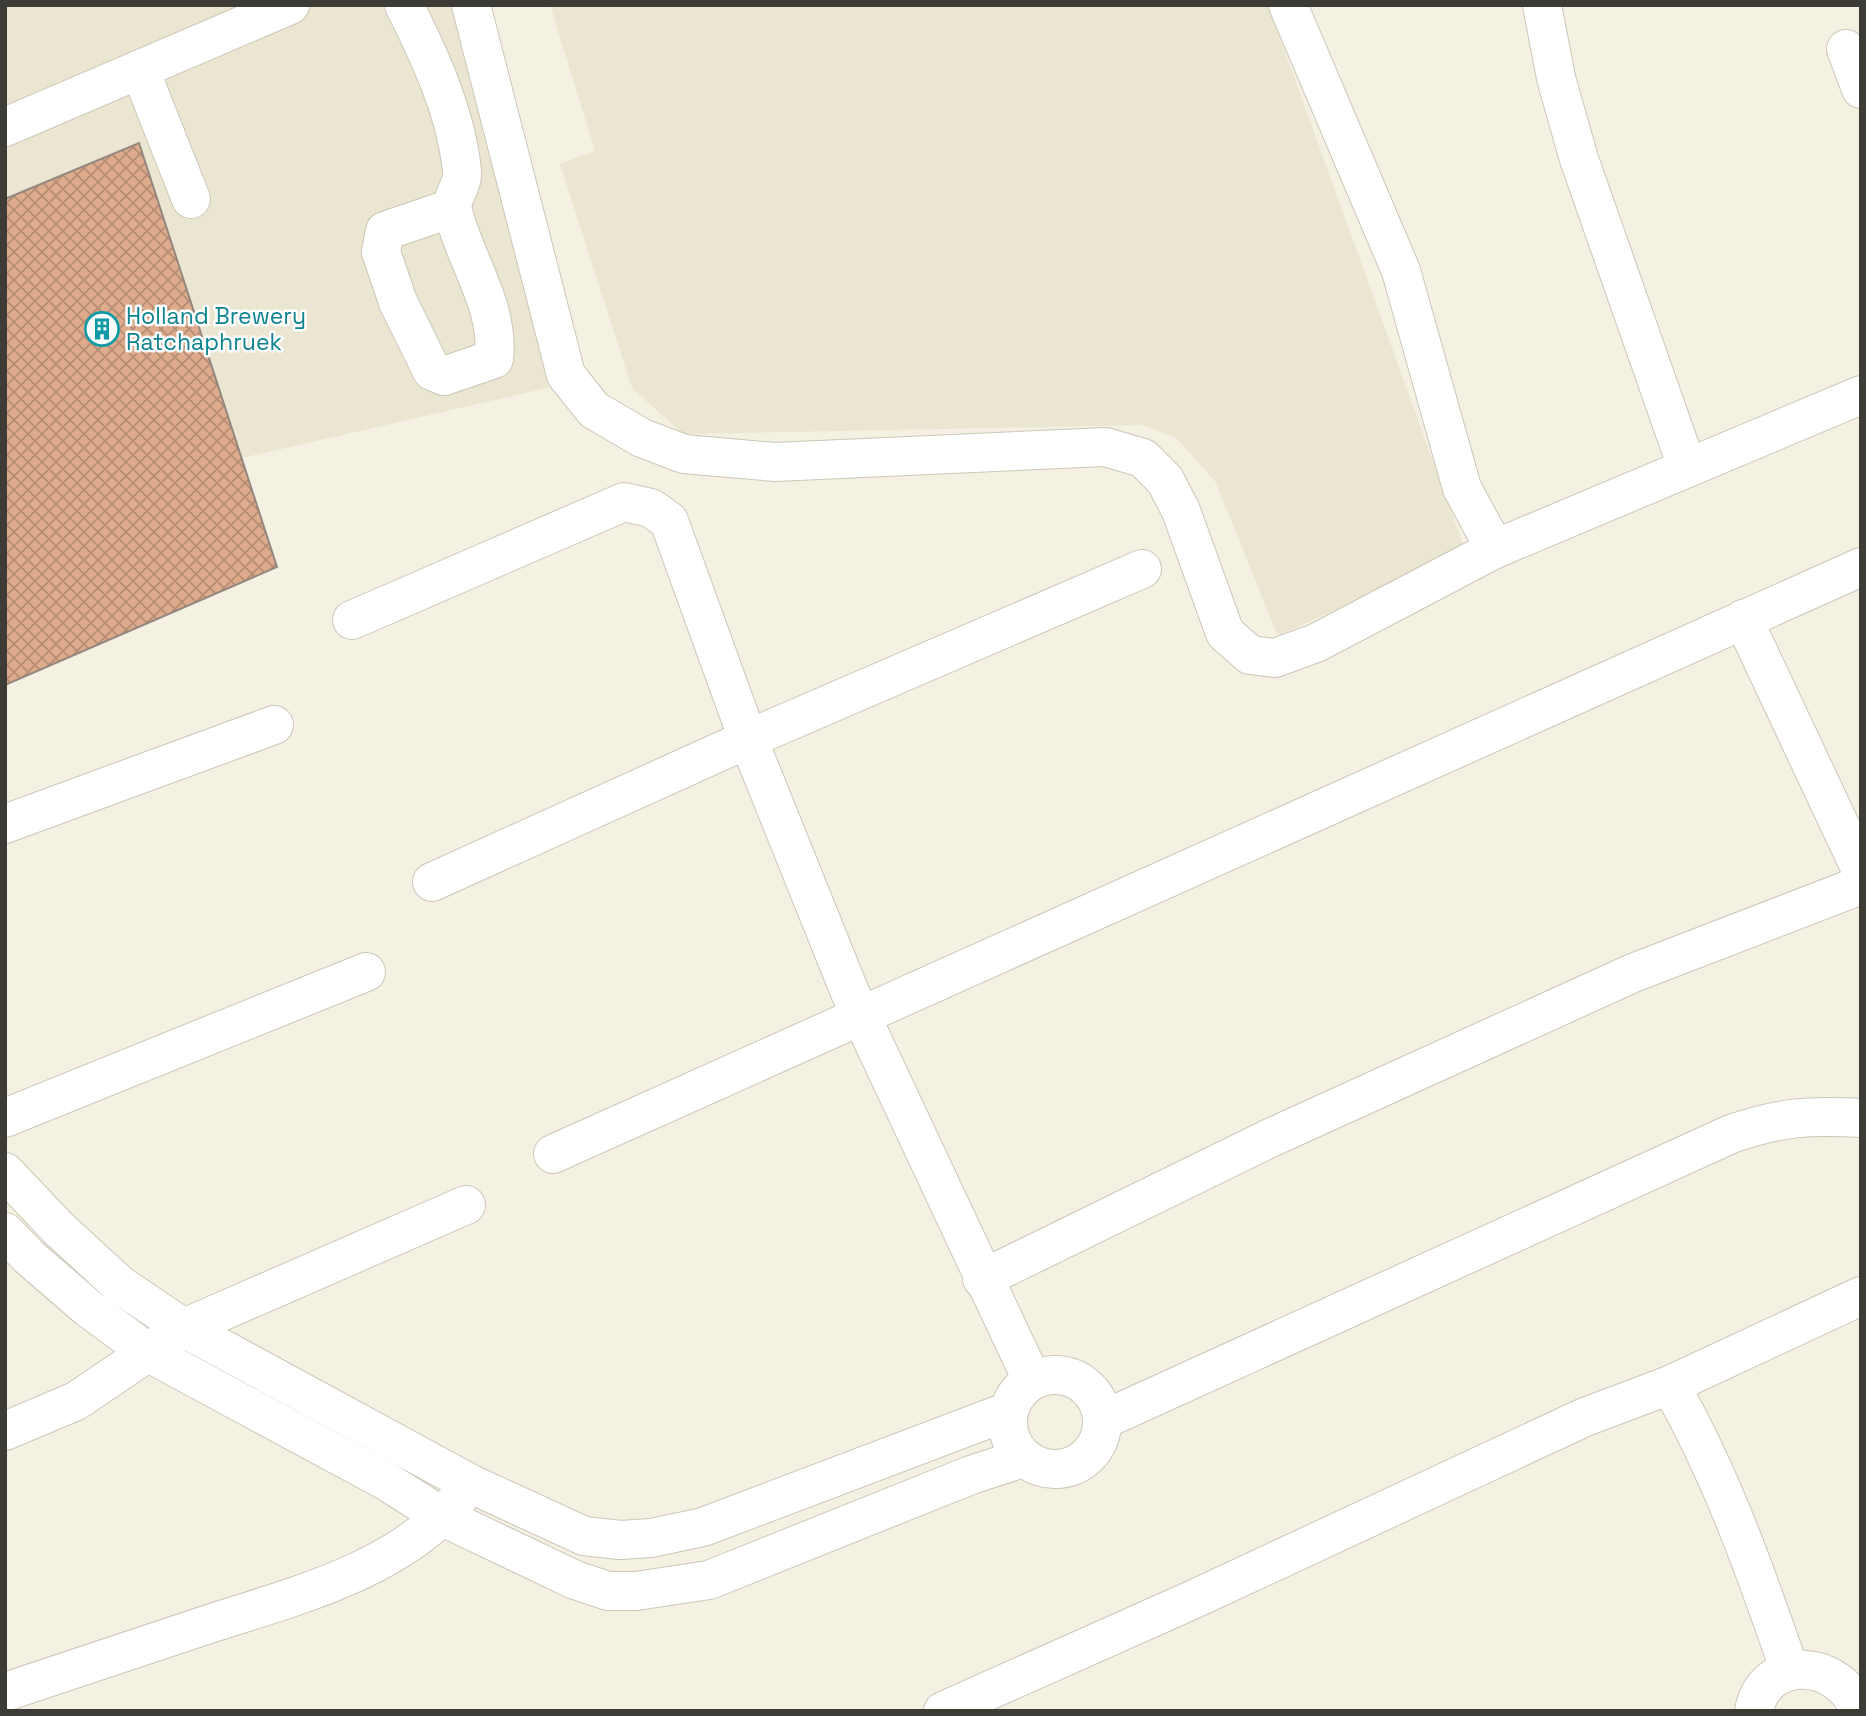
<svg xmlns="http://www.w3.org/2000/svg" width="1866" height="1716" viewBox="0 0 1866 1716" font-family="'Space Grotesk',sans-serif">
  <style>
    .built { fill: #ebe6d1 }
    .building { fill: url(#building-cross-hatch); stroke: #94877f; stroke-width: 2 }
    .lines { fill: none; stroke-linecap: round; stroke-linejoin: round }
    .minor-casing { stroke: #cbc7b9; stroke-width: 40 }
    .minor { stroke: #fff; stroke-width: 38 }
    .labels { text-anchor: middle; stroke-width: 5; stroke-linejoin: round; paint-order: stroke }
    .culture-label { font-size: 23px; fill: #0d838f; stroke: #fff; text-anchor: start }
  </style>
  <defs>
    <pattern id="building-cross-hatch" width="8" height="8" patternUnits="userSpaceOnUse" patternTransform="scale(1.75)"><rect width="8" height="8" fill="#deac8c"/><path d="M0 0l8 8M0 8l8-8" fill="none" stroke="#b58d73"/></pattern>
  </defs>
  <rect width="100%" height="100%" fill="#f4f0e2"/>
  <g class="built">
    <path d="M5,5H451L554,367L547,388L242,458L139,143L5,199Z"/>
    <path d="M550,5H1268L1465,550L1278,636L1215,481L1176,438L1142,425L683,434L632,388L560,164L595,151Z"/>
  </g>
  <path class="building" d="M139,143L277,567L5,685V199Z"/>
  <g class="lines">
    <g class="minor-casing">
      <g id="minor">
        <path d="M404,5C430,56 456,113 462,171C464,184 450,198 453,211C465,261 500,306 494,359L444,376L432,371L398,302L381,252L385,231L452,208"/>
        <path d="M471,5L566,375L594,410L642,438L684,454L775,462L1105,447L1143,458L1165,480L1181,511L1225,633L1250,655L1275,658L1316,643L1495,549L1861,395"/>
        <path d="M1288,5L1401,271L1462,488L1495,549"/>
        <path d="M1542,5L1556,78L1579,159L1687,467"/>
        <path d="M1846,49L1861,89"/>
        <path d="M140,70L191,199"/>
        <path d="M5,127L290,5"/>
        <path d="M1743,619L1861,870"/>
        <path d="M352,620L624,502L651,508L669,521L748,739L849,990L1032,1380"/>
        <path d="M5,824L274,725"/>
        <path d="M432,882L748,739L1142,569"/>
        <path d="M5,1118L366,972"/>
        <path d="M553,1154L1861,567"/>
        <path d="M5,1172L58,1228L120,1285L184,1328L471,1484L584,1536L620,1540L651,1538L703,1527L1009,1411"/>
        <path d="M5,1232L29,1257L88,1308L149,1353L386,1481L443,1517L575,1580L608,1591H636L709,1580L971,1475L1023,1458"/>
        <path d="M982,1279L1268,1139L1633,973L1861,885"/>
        <circle cx="1055" cy="1422" r="47"/>
        <path d="M1670,1385L1861,1296"/>
        <path d="M1103,1420L1731,1134C1781,1117 1808,1115 1861,1118"/>
        <path d="M5,1431L76,1401L184,1328L466,1205"/>
        <path d="M5,1692C71,1670 137,1648 203,1626C291,1597 397,1572 458,1499"/>
        <path d="M943,1711L1192,1600L1585,1417L1670,1385C1722,1476 1756,1573 1790,1671"/>
        <path d="M1754,1711C1765,1653 1841,1659 1859,1711"/>
      </g>
    </g>
    <use href="#minor" class="minor"/>
  </g>
  <defs>
    <g id="building-ring" transform="scale(1.75)"><circle r="9.5" fill="#fff" stroke="#0f9aa8" stroke-width="1.5"/><path d="M-4-6H4V6H1V3H-1V6H-4ZM-2.5-4.3h1.7v1.8h-1.7ZM.8-4.3h1.7v1.8H.8ZM-2.5-1h1.7V.8h-1.7ZM.8-1h1.7V.8H.8Z" fill="#0f9aa8"/></g>
  </defs>
  <g fill-rule="evenodd">
    <use href="#building-ring" x="102" y="329"/>
  </g>
  <g class="labels">
    <g class="culture-label">
      <text x="126" y="324">Holland Brewery<tspan x="126" dy="26">Ratchaphruek</tspan></text>
    </g>
  </g>
  <rect width="1866" height="1716" fill="none" stroke="#3c3b35" stroke-width="14"/>
</svg>
